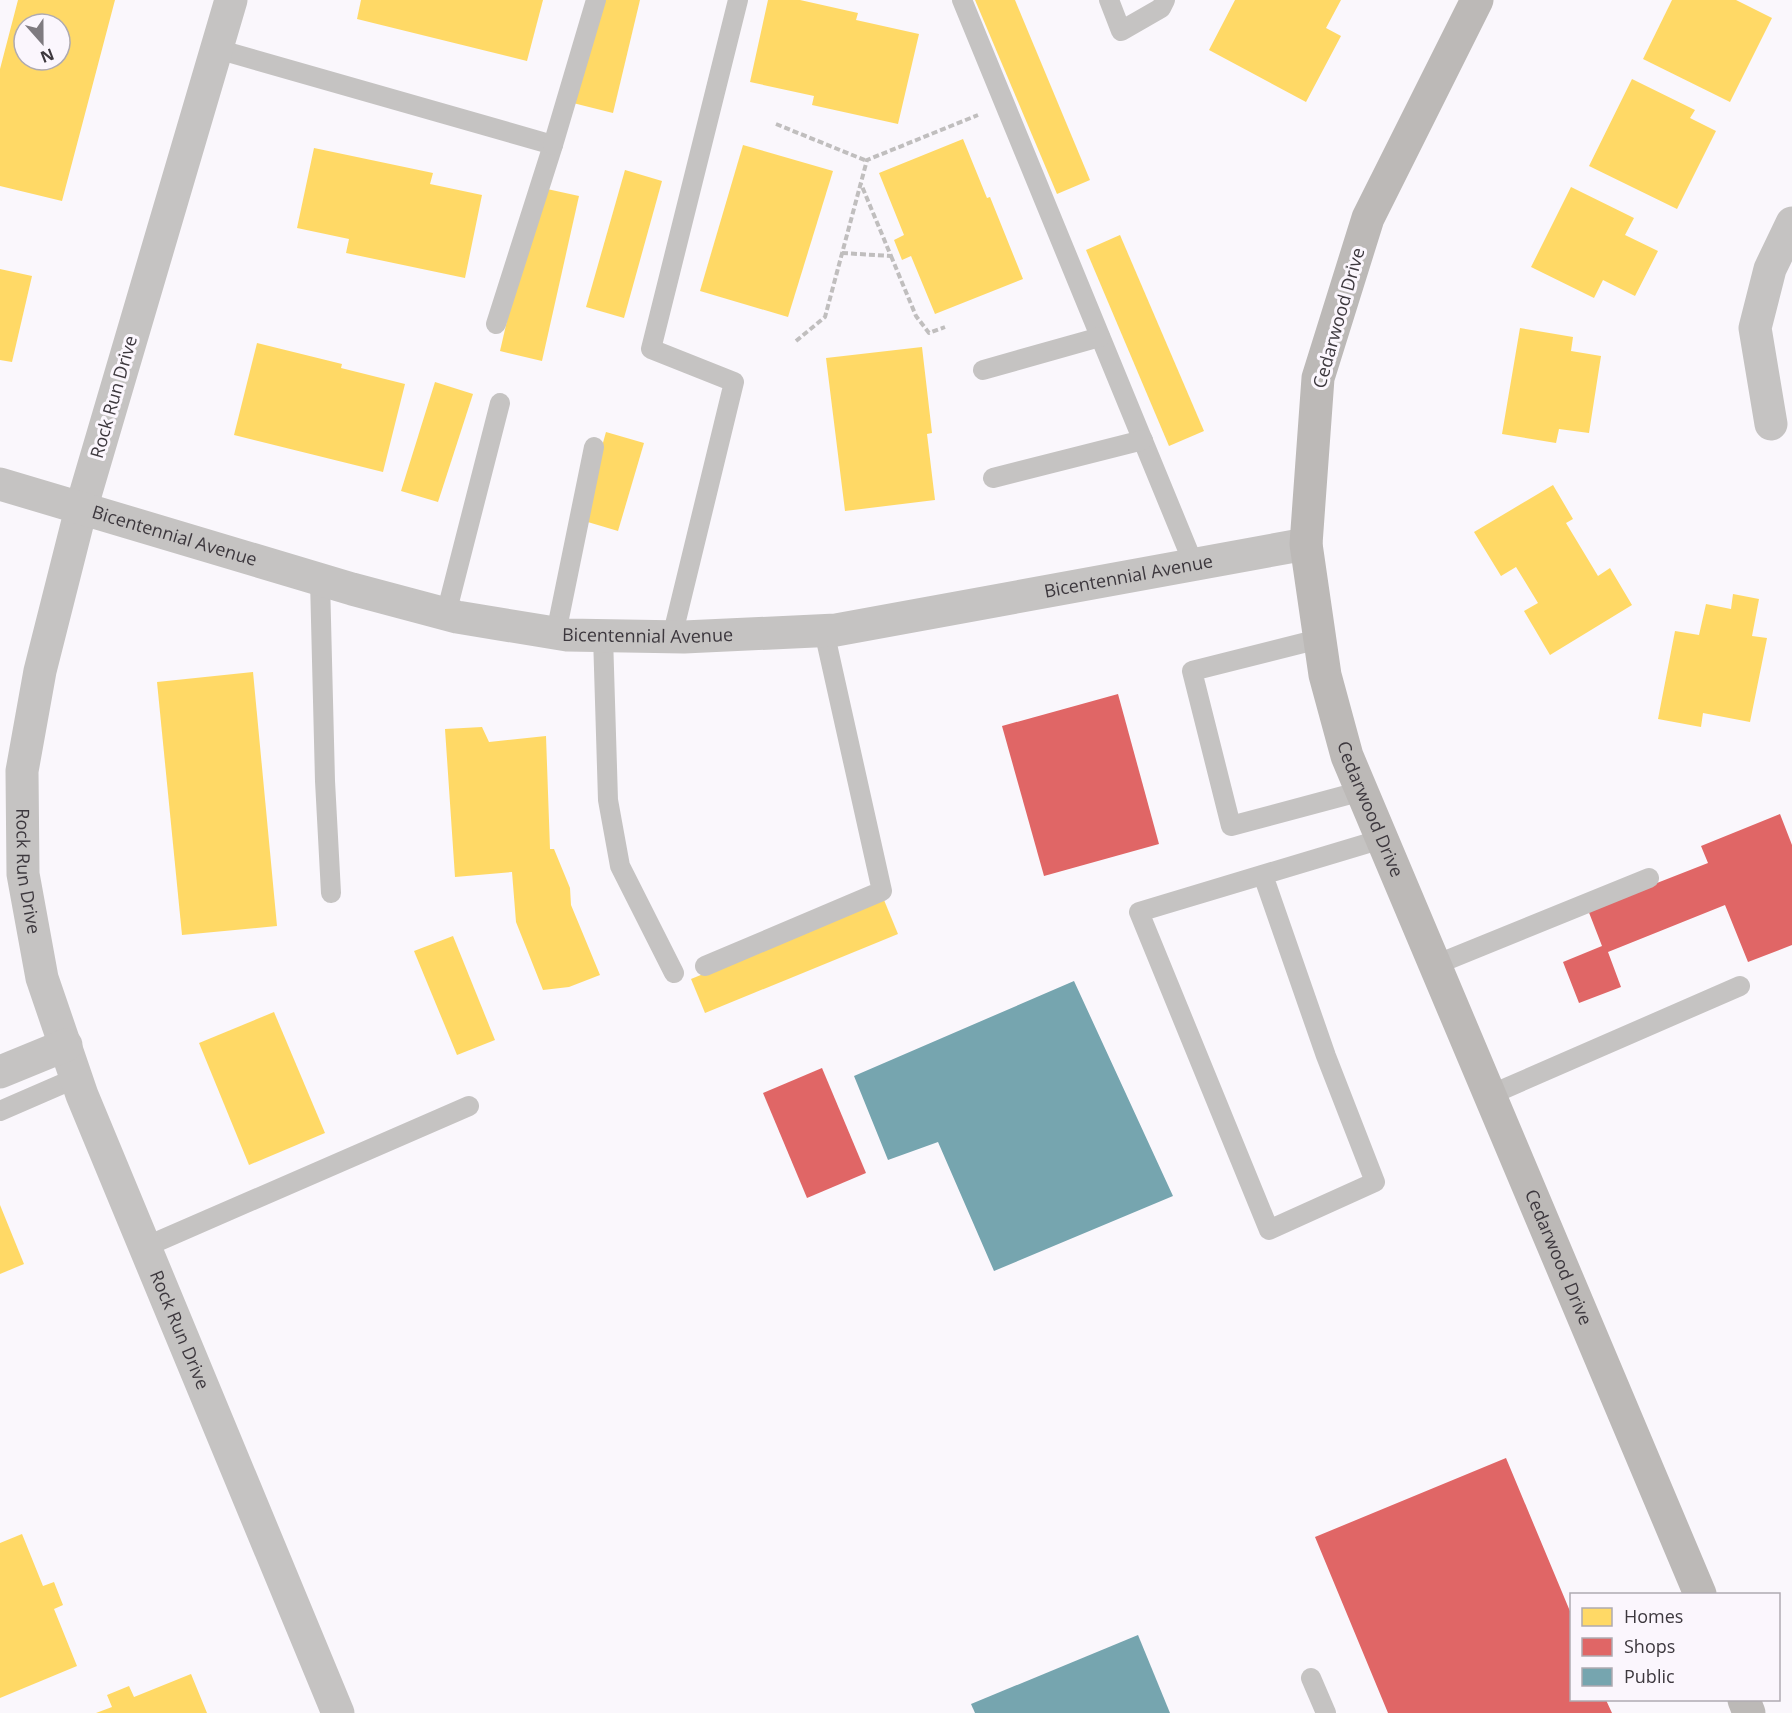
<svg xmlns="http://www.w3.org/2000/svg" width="1792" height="1713" viewBox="0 0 1792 1713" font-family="'Open Sans',sans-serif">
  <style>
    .homes { fill: #ffd966; fill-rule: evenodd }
    .shops { fill: #e06666 }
    .public { fill: #76a5af }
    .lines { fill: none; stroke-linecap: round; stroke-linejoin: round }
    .path { stroke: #c0bebe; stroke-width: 4; stroke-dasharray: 6 3; stroke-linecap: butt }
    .lane { stroke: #c5c3c2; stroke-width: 20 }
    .street { stroke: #c5c3c2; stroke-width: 33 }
    .secondary { stroke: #bcb9b7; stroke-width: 33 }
    .labels { text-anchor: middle; stroke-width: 6; stroke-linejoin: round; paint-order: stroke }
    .street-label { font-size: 18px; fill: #3d383e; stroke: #fbf6fd }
  </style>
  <rect width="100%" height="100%" fill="#faf7fc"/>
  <g class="homes">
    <path d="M18,0H115L62,201L0,186V69ZM24,24H60V60H24Z"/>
    <path d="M361,0H543L527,61L357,19Z"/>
    <path d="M597,0H640L613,113L573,103Z"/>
    <path d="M768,0H800L858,13L856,20L919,34L898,124L812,105L814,96L750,82Z"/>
    <path d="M975,0H1015L1090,180L1057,194Z"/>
    <path d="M1235,0H1341L1326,28L1341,36L1306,102L1209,50Z"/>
    <path d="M1672,0H1736L1772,18L1730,102L1643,59Z"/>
    <path d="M1632,79L1695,110L1690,118L1716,131L1677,209L1589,166Z"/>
    <path d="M963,139L987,198L990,197L1023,279L935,314L911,256L902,260L894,240L904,235L879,173Z"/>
    <path d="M743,145L833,171L788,317L700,291Z"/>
    <path d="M314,148L433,173L430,184L482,195L465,278L346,253L349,239L297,228Z"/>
    <path d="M625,170L662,181L624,318L586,307Z"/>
    <path d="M538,187L579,196L542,361L500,351Z"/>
    <path d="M1571,187L1634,218L1625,235L1658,251L1635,296L1603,280L1594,298L1531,267Z"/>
    <path d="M1120,235L1204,431L1169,446L1086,250Z"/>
    <path d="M0,269L32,276L12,362L0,360Z"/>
    <path d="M1520,328L1573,337L1571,351L1601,356L1589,433L1559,429L1556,443L1502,434Z"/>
    <path d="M257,343L342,364L341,368L405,384L383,472L234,435Z"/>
    <path d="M922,347L932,433L927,434L935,500L845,511L826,358Z"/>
    <path d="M435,382L473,394L438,502L401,491Z"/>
    <path d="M606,432L644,443L618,531L581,520Z"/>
    <path d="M1553,485L1573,519L1566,523L1598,576L1610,568L1632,605L1550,655L1524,611L1538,603L1516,567L1501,576L1474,532Z"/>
    <path d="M1733,594L1759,599L1752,636L1767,638L1750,722L1703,713L1701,727L1658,719L1675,631L1699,635L1706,604L1731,609Z"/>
    <path d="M253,672L277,926L182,935L157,682Z"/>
    <path d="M482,727L489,742L546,736L550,849H554L570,888L571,905L600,975L569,987L543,990L516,922L512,872L455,877L445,729Z"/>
    <path d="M884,900L898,934L705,1013L691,979Z"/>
    <path d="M453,936L495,1040L457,1055L414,951Z"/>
    <path d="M274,1012L325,1133L249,1165L199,1043Z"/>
    <path d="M0,1205L24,1264L0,1274Z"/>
    <path d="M22,1534L43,1586L54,1582L63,1605L54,1609L77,1666L0,1698V1543Z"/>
    <path d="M191,1674L207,1713H96L112,1707L107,1695L129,1686L134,1697Z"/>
  </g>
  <g class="shops">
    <path d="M1118,694L1159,844L1044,876L1002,726Z"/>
    <path d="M1780,814L1792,845V945L1748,962L1725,905L1608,952L1621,987L1579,1003L1563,962L1602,946L1588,910L1708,863L1701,846Z"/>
    <path d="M822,1068L866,1173L807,1198L763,1093Z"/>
    <path d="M1506,1458L1572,1616V1700H1606L1612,1713H1388L1315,1537Z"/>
  </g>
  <g class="public">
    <path d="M1074,981L1173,1196L994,1271L938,1142L888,1160L854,1076Z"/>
    <path d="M1138,1635L1170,1713H975L971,1704Z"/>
  </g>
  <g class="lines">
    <g class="path">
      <path d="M776,124L867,161"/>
      <path d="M842,253L891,256L861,184"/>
      <path d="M891,256L916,316L929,333L945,327"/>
      <path d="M796,341L825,317L867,160L978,115"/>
    </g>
    <g class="lane">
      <path d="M962,0L1194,565"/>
      <path d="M1109,0L1121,31L1161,8L1165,0"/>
      <path d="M217,49L553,145L496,324"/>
      <path d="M553,145L596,0"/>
      <path d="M983,370L1100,337"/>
      <path d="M993,478L1143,440"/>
      <path d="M320,580L325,781L331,893"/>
      <path d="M446,614L500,403"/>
      <path d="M556,633L594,447"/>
      <path d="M603,636L608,800L620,866L674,973"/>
      <path d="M672,637L734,382L651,349L738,0"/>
      <path d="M1319,639L1192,671L1231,826L1362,791"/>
      <path d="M1263,875L1326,1056L1375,1182L1269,1230L1139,912L1382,839"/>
      <path d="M1435,965L1649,878"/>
      <path d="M705,966L882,891L824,631"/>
      <path d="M1490,1095L1740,986"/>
      <path d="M0,1111L76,1078"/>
      <path d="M145,1247L469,1106"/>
      <path d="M1311,1678L1326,1713"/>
    </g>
    <g class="street">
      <path id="s1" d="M231,0L81,509L40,671L22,771L23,874L42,978L82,1095L338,1713"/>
      <path d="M1771,424L1755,328L1770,269L1792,223"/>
      <path id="s2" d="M0,484L352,589L457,617L567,635L684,637L836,630L1306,544"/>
      <path d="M0,1072L66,1045"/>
    </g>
    <g class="secondary">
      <path id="s3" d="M1477,0L1368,218L1318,378L1306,544L1325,675L1347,756L1700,1594"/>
      <path d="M1744,1700L1749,1713"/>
    </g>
  </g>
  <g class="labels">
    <g class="street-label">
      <text transform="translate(1339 318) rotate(-74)" y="6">Cedarwood Drive</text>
      <text transform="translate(114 397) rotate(-74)" y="6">Rock Run Drive</text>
      <text dy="6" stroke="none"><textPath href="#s2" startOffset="182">Bicentennial Avenue</textPath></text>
      <text dy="6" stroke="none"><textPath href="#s2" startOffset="1154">Bicentennial Avenue</textPath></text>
      <text dy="6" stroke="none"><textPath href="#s2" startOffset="668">Bicentennial Avenue</textPath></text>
      <text dy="6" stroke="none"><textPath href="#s3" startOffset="852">Cedarwood Drive</textPath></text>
      <text dy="6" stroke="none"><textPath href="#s1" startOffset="900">Rock Run Drive</textPath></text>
      <text dy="6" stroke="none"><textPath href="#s3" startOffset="1338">Cedarwood Drive</textPath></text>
      <text dy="6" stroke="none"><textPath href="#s1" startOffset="1386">Rock Run Drive</textPath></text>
    </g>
  </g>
  <rect x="1570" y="1593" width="210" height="108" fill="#fbf6fd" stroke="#afaab1" stroke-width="1.5"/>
  <rect x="1582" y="1608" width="30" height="18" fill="#ffd966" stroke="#afaab1" stroke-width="1.5"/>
  <text x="1624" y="1623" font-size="18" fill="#3d383e">Homes</text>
  <rect x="1582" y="1638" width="30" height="18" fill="#e06666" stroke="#afaab1" stroke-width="1.5"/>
  <text x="1624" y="1653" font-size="18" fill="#3d383e">Shops</text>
  <rect x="1582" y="1668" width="30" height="18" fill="#76a5af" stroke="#afaab1" stroke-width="1.5"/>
  <text x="1624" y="1683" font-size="18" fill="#3d383e">Public</text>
  <g transform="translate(42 42) rotate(159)"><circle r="28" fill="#fbf6fd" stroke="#afaab1" stroke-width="1.5"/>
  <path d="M0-4.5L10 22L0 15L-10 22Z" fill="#7f7b80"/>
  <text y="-9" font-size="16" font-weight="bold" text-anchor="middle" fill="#3d383e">N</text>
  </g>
</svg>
